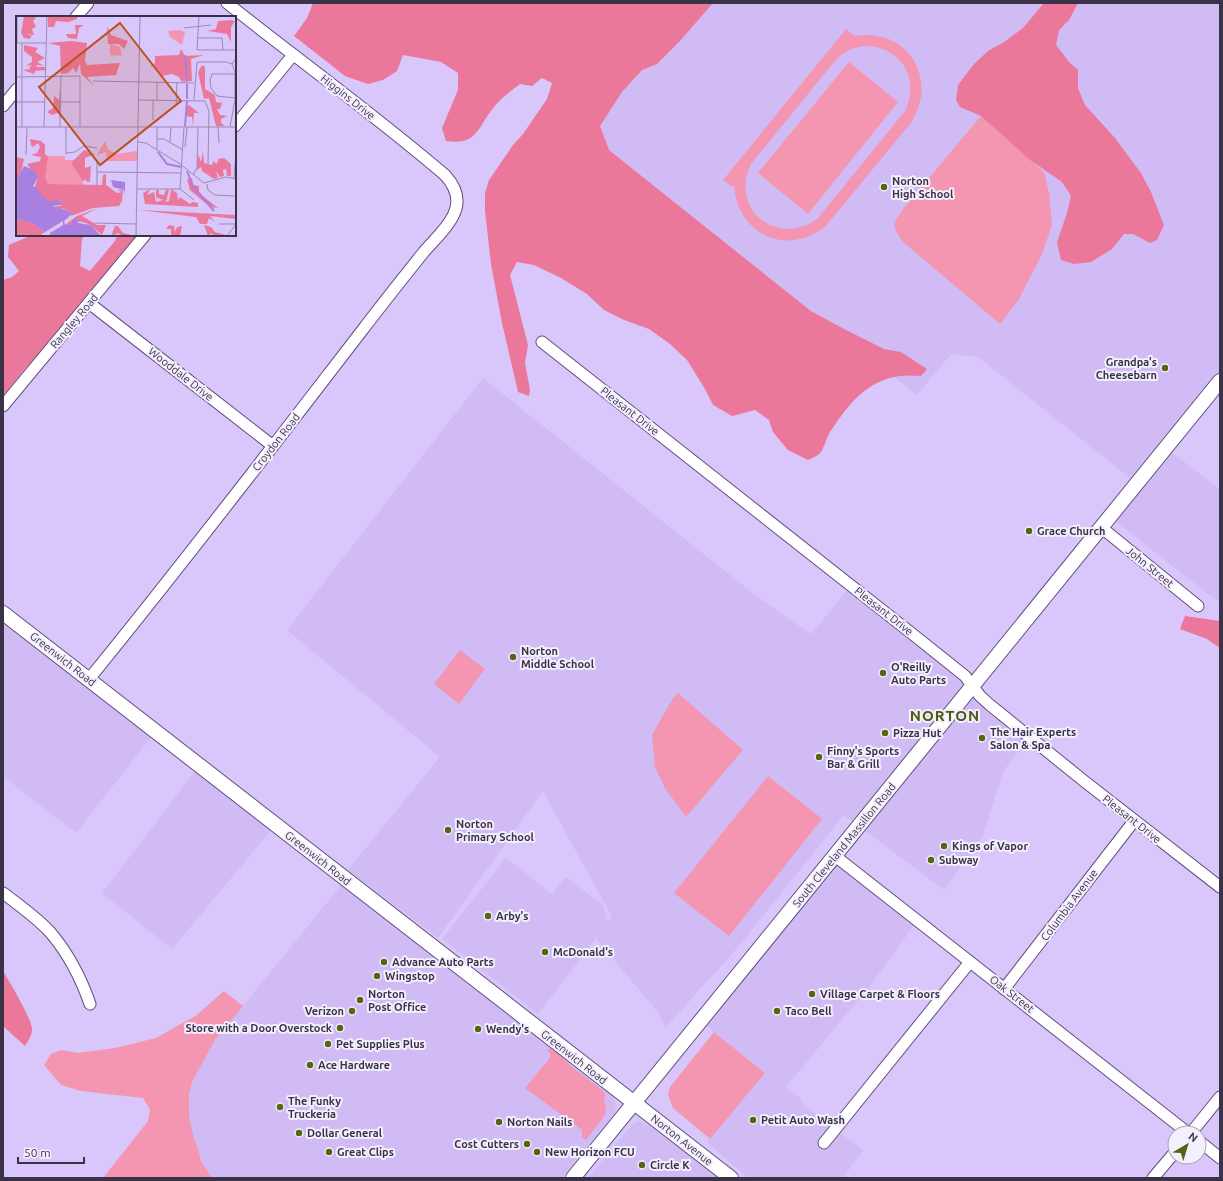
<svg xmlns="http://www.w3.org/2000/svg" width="1223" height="1181" viewBox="0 0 1223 1181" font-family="Ubuntu,sans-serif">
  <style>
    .built { fill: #d1bbf5 }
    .green { fill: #f496b1; fill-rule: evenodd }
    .forest { fill: #eb789b }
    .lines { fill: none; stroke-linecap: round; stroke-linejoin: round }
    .minor-casing { stroke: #61507c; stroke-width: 13 }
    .major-casing { stroke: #61507c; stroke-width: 16 }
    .minor { stroke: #fff; stroke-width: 11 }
    .major { stroke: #fff; stroke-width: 14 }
    .poi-dot { fill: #536611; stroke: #f4effe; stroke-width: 1.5 }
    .labels { text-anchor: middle; stroke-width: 4; stroke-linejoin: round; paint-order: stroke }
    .street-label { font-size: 11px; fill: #3a3246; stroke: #f4effe }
    .poi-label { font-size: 11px; font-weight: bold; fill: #3a3246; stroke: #f4effe; text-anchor: start }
    .district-label { font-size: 15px; font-weight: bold; letter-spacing: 1px; fill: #4a5c0e; stroke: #f4effe }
    .inset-river { fill: none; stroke: #a880e1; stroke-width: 2 }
    .inset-road { fill: none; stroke: #998bb2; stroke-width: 1 }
    .view { fill: #bc4f1a; fill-opacity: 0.15; stroke: #bc4f1a; stroke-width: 2 }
    .inset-edge { fill: none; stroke: #3a3246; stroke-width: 2 }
  </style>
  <rect width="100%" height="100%" fill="#d9c6fa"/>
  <g class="built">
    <path d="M700,3H1220V374L1134,481L978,357L951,354L917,395L587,132Z"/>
    <path d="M483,378L755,595L811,634L846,592L850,585L1029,736L1003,772L982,838L944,890L844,815L739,946L666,1027L657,1011L597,940L604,928L538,1014L442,939L506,858L552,894L566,877L603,905L608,923L612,917L543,791L438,938L348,870L440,757L287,630Z"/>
    <path d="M1171,452L1220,489V603L1114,520Z"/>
    <path d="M3,616L154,733L76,833L3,776Z"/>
    <path d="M196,770L272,829L172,949L102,893Z"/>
    <path d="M835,856L918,920L869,987L786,1087L801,1099L802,1104L863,1150L843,1178H748L707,1142L765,1073L701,1021Z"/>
    <path d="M343,883L611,1092L616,1104L615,1113L562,1178H212L201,1161L198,1148L194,1139L189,1115V1095L192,1082L215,1040Z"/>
    <path d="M639,1121L668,1135L724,1178H588L632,1125Z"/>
  </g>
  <g class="green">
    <path d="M846,29L855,36C908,27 940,80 910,124L825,227C786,257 737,234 734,185L732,187L723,180ZM863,46C900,45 921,78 905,111L818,218C778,249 729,209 751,164L834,62C842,53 851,48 863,46Z"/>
    <path d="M849,62L898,102L808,214L758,173Z"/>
    <path d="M981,116L1044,172L1049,193L1052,225L1042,254L1019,299L1000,324L903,242L896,231L894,223L903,209Z"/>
    <path d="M460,650L485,669L459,704L434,684Z"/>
    <path d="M678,693L743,750L686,817L665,788L655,767L652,735L673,698Z"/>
    <path d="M768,776L822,819L729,936L674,893Z"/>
    <path d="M224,991L243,1006L215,1040L192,1082L189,1095V1115L194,1139L198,1148L201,1161L212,1178H103L148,1121L150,1110L143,1098L81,1091L61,1085L44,1065L51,1054L61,1050L78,1053L115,1048L156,1038L197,1015Z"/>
    <path d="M714,1032L765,1073L710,1139L673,1108L668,1094L670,1087Z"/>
    <path d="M551,1048L553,1051L557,1052L572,1067L601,1089L606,1095L604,1097L605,1100L604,1101L606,1106L605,1115L586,1140L582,1137V1130L525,1088L550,1058V1053L547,1050Z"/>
  </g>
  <g class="forest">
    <path d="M313,3H713L679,42L657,64L642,70L622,92L600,126L609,150L811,311L844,329L884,349L901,352L927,369L921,376C875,371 853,397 830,432C826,438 824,450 819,454C816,457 811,458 808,460L788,450L773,432L769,420L755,410L732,416L713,405L705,389L687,360L670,344L649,329L624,320L604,310L587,294L561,278L534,265L517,262L510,275L528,345L525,363L530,390L529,396L518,392L502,323L491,264L485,211V193L489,180L513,145L523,134L547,99L552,83L542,78L532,86L520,84C511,91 501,98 494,107C478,126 478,146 446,141L442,128L458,90V73L441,62L403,55L397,71L383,80L368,84L345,76L294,36L307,18Z"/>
    <path d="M1044,3H1078L1069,20L1059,30L1056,45L1070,63L1078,70V88L1085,105L1115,138L1141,173L1151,192L1164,225L1157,240L1150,243L1133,234H1124L1112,249L1091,262L1074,264L1061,260L1057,242L1067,213L1071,196L1062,182L1030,160L981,116L960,107L956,100L958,85L974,64L988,51L1004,42L1023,28Z"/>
    <path d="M32,235H85L82,239L80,266L90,271L115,241L117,235H138L80,308L24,370L3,396V280L12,277L19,271L8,257L9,245Z"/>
    <path d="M1185,616L1220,621V648L1207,639L1180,629Z"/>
    <path d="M3,971C10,983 31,1017 32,1029C32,1036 28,1041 25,1046L3,1026Z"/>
  </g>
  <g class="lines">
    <g class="minor-casing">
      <g id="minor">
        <path d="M76,17L88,3"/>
        <path d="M3,106L17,89"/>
        <path d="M235,126L293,55"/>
        <path d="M89,303L273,446"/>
        <path d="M542,342L915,636L965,676L980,696L990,705L1084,781L1220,887"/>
        <path d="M3,406L145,235"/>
        <path d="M1102,528L1198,606"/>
        <path d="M89,679C183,564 273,446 364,328C383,303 403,278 423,253C433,241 446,230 453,216C461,201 456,187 445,175C375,115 300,61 227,3"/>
        <path d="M835,856L1188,1133"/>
        <path d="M3,893C19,905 36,917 50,932C68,953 81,978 90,1004"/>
        <path d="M1004,989L1134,821"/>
        <path d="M1191,1133L1220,1097"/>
        <path d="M1199,1141L1220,1158"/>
        <path d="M824,1143L970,962"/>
        <path d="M1153,1178L1175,1152"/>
      </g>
    </g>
    <g class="major-casing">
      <g id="major">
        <path d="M3,613L731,1178"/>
        <path d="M573,1178L1220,381"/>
      </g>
    </g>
    <use href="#minor" class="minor"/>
    <use href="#major" class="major"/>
  </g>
  <g class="poi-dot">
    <circle cx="884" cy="187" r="4"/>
    <circle cx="1165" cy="368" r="4"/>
    <circle cx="1029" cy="531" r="4"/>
    <circle cx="513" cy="657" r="4"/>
    <circle cx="883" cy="673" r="4"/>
    <circle cx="885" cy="733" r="4"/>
    <circle cx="982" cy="738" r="4"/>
    <circle cx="819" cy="757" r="4"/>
    <circle cx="448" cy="830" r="4"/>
    <circle cx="944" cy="846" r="4"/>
    <circle cx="931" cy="860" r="4"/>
    <circle cx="488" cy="916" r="4"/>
    <circle cx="545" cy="952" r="4"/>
    <circle cx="384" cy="962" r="4"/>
    <circle cx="377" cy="976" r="4"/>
    <circle cx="812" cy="994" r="4"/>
    <circle cx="360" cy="1000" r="4"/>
    <circle cx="352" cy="1011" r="4"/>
    <circle cx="777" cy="1011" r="4"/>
    <circle cx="340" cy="1028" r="4"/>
    <circle cx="478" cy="1029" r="4"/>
    <circle cx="328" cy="1044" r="4"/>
    <circle cx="310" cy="1065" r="4"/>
    <circle cx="280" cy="1107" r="4"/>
    <circle cx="753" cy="1120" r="4"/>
    <circle cx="499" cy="1122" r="4"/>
    <circle cx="299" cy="1133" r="4"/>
    <circle cx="527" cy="1144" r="4"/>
    <circle cx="329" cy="1152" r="4"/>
    <circle cx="537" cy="1152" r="4"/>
    <circle cx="642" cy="1165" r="4"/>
  </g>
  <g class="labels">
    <g class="street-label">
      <text transform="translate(348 97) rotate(38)" y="4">Higgins Drive</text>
      <text transform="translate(74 321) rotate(-50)" y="4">Rangley Road</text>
      <text transform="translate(181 374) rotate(38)" y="4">Wooddale Drive</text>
      <text transform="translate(630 411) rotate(38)" y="4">Pleasant Drive</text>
      <text transform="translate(276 442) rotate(-52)" y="4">Croydon Road</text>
      <text transform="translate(1150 567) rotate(39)" y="4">John Street</text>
      <text transform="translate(884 611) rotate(38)" y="4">Pleasant Drive</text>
      <text transform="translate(63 659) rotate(38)" y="4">Greenwich Road</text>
      <text transform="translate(1132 819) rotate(38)" y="4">Pleasant Drive</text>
      <text transform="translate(844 845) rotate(-51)" y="4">South Cleveland Massillon Road</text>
      <text transform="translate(318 858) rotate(38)" y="4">Greenwich Road</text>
      <text transform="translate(1069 905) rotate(-53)" y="4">Columbia Avenue</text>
      <text transform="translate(1012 994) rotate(38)" y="4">Oak Street</text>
      <text transform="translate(574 1057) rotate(38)" y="4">Greenwich Road</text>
      <text transform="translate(682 1140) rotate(38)" y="4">Norton Avenue</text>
    </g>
    <g class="poi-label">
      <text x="892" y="185">Norton<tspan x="892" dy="13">High School</tspan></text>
      <text x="1157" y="366" text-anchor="end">Grandpa's<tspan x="1157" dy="13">Cheesebarn</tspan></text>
      <text x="1037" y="535">Grace Church</text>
      <text x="521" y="655">Norton<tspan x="521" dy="13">Middle School</tspan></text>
      <text x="891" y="671">O'Reilly<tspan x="891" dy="13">Auto Parts</tspan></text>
      <text x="990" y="736">The Hair Experts<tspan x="990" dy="13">Salon &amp; Spa</tspan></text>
      <text x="893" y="737">Pizza Hut</text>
      <text x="827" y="755">Finny's Sports<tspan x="827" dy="13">Bar &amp; Grill</tspan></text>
      <text x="456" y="828">Norton<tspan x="456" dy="13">Primary School</tspan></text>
      <text x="952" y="850">Kings of Vapor</text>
      <text x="939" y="864">Subway</text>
      <text x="496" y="920">Arby's</text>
      <text x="553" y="956">McDonald's</text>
      <text x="392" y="966">Advance Auto Parts</text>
      <text x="385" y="980">Wingstop</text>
      <text x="368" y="998">Norton<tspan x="368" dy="13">Post Office</tspan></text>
      <text x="820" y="998">Village Carpet &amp; Floors</text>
      <text x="344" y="1015" text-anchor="end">Verizon</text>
      <text x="785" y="1015">Taco Bell</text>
      <text x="332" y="1032" text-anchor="end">Store with a Door Overstock</text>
      <text x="486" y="1033">Wendy's</text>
      <text x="336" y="1048">Pet Supplies Plus</text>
      <text x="318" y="1069">Ace Hardware</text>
      <text x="288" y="1105">The Funky<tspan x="288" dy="13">Truckeria</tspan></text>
      <text x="761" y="1124">Petit Auto Wash</text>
      <text x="507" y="1126">Norton Nails</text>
      <text x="307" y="1137">Dollar General</text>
      <text x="519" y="1148" text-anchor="end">Cost Cutters</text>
      <text x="337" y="1156">Great Clips</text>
      <text x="545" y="1156">New Horizon FCU</text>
      <text x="650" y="1169">Circle K</text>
    </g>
    <g class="district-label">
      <text x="945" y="721">NORTON</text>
    </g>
  </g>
  <g transform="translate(16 16)">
    <rect width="220" height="220" fill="#d9c6fa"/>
    <path d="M163,14L169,16L166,29L154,21L152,15ZM94,28L104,31L106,40L94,39ZM89,125L92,133L100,138L121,135V145H91L90,136L81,139ZM31,140H49V144H58L67,160V169L32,168L28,160Z" fill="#f496b1"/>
    <path d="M8,0H21L17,5L20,11L16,13L18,19L11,18L16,20L13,23L8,22L5,17ZM32,0H61V3L52,6L40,5L38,11H32ZM215,4L219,5L215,11V26L211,18L191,15L200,13L202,5ZM59,9H68L63,12L61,23L52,22L50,18H60ZM91,10L95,19L112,25L108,33L103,28H92ZM55,25L71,27L69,45L71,49L104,47L100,59L71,61L78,70L65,58L64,48L60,57L57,52L52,57L45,58L44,30L32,27ZM8,29L22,32L19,36L29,42L21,46L28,50L21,49L20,51H29V54L19,55L18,58L7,54L15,53L13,52L16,49L10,50L16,46V41L8,35ZM165,33L169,40L188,39L175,43L176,65H172L170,61L169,66L165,65L163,61L156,58L146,60L139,50L134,51L139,47V40L163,39ZM186,49L189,51V73L199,79L200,86L206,87L204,93H201L204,99L211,100L205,103V107L209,110H200L193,82L188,83L182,56ZM44,72V103L42,97L36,99L31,96L37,92L38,80L43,84ZM173,89L183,97H178L177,110L176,101L169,100L168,110L170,91ZM14,123L25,125L29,129V138L32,141L29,161L32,168L86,169L87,159L90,158V169L101,177L106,176L101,174H107L106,185L103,190L77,192L55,200L56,197L46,192L42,194L37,191L47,189L32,186L29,182H24V177L18,173L22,162L11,148L24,145L25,141L15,139L21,137L24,131L22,127L17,131L15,129ZM68,134L79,138L69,142V152L75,150L74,166L70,165V163L67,165L55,147ZM187,135L188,147L196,149L197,145L201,148L202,143L208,142L215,148V160H211L210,153L207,154L208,160L204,161L200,155L202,162L198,163L186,155L185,151L181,154L182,138L185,146ZM0,141L8,143L4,161L0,166ZM176,162L177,169L183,170V177L202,192L194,191L174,174L171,163ZM134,173L131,179L138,176L140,186L147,184L140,181V174H143V178L148,179L150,173L153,174L150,186L153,185L155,173L161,177L162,184L164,181L174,188L176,186L182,187V191L129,188L127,177ZM82,192L66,200L81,209H90L86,219L75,209L67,206L56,205V209H49L61,200ZM123,194L220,199V203L194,200L199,206L193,202L191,208H184L180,201ZM0,203L14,206L29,216L23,220H0ZM153,209L158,210L159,216L161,211L166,210L164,220H155V213H150ZM188,209L195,211L199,216L210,219L197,220L196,217L192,220ZM99,210H102L107,217L119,220H104L103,217L95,220Z" fill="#eb789b"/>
    <path d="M8,150L18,154L22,162L17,170L25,176L24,182L28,180L33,186L40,184L48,188L37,190L42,194L44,192L57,197L48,205L49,209H56V204L61,202L62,207L75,209L85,220H34V217L47,209V205L29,216L14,206L0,203V166ZM95,164L109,166V179L108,174L97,171Z" fill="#a880e1"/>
    <path class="inset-river" d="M169,39L171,66M171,83V68M169,110L171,85M142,136L151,148L165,151M171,155L177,170L198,195"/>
    <path class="inset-road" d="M183,0L181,34H220M168,12L195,9M181,22H206L207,34M0,27H30M1,27V0M216,48L220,42V12M0,61L64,60V111M77,65L178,67M141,66V84M219,82L201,80L195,72L194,64L196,58H219M123,84L189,85L193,95L192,148M178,84L181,46H211L216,48L219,56V84L214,111M0,86H29M45,86H64M160,90L161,66M137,104V84M0,111H220M6,111V27M28,111L31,0M44,111L45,59M141,111V133M202,111L203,127M141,123H148L167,134M122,126L130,127L164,148L188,167L210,161L220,163M154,126L155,111M169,131L171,111M50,137L59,136L68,130L81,132M50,138V111M10,139L11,111M81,156L165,157M177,159L181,152L182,111M218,162L220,136M191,168L192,174L199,179L220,180M81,169V146M121,173H164M164,173L168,111M164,173L178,184M79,207L120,208M203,208H220M120,220L124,0M211,220L220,208"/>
    <path class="view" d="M104,7L165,85L84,149L23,71Z"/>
    <rect width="220" height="220" class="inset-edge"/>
  </g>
  <rect width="1223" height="1181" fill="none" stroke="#3a3246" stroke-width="8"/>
  <g transform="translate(1187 1145) rotate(38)"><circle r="19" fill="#f4effe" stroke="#aaa3b4"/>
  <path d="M0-3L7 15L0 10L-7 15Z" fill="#536611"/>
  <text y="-6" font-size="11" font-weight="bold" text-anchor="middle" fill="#3a3246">N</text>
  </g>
  <path d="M18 1157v6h66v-6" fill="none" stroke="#3a3246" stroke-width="2"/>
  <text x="24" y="1157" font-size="12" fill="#3a3246" stroke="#f4effe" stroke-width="3" paint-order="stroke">50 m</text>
</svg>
